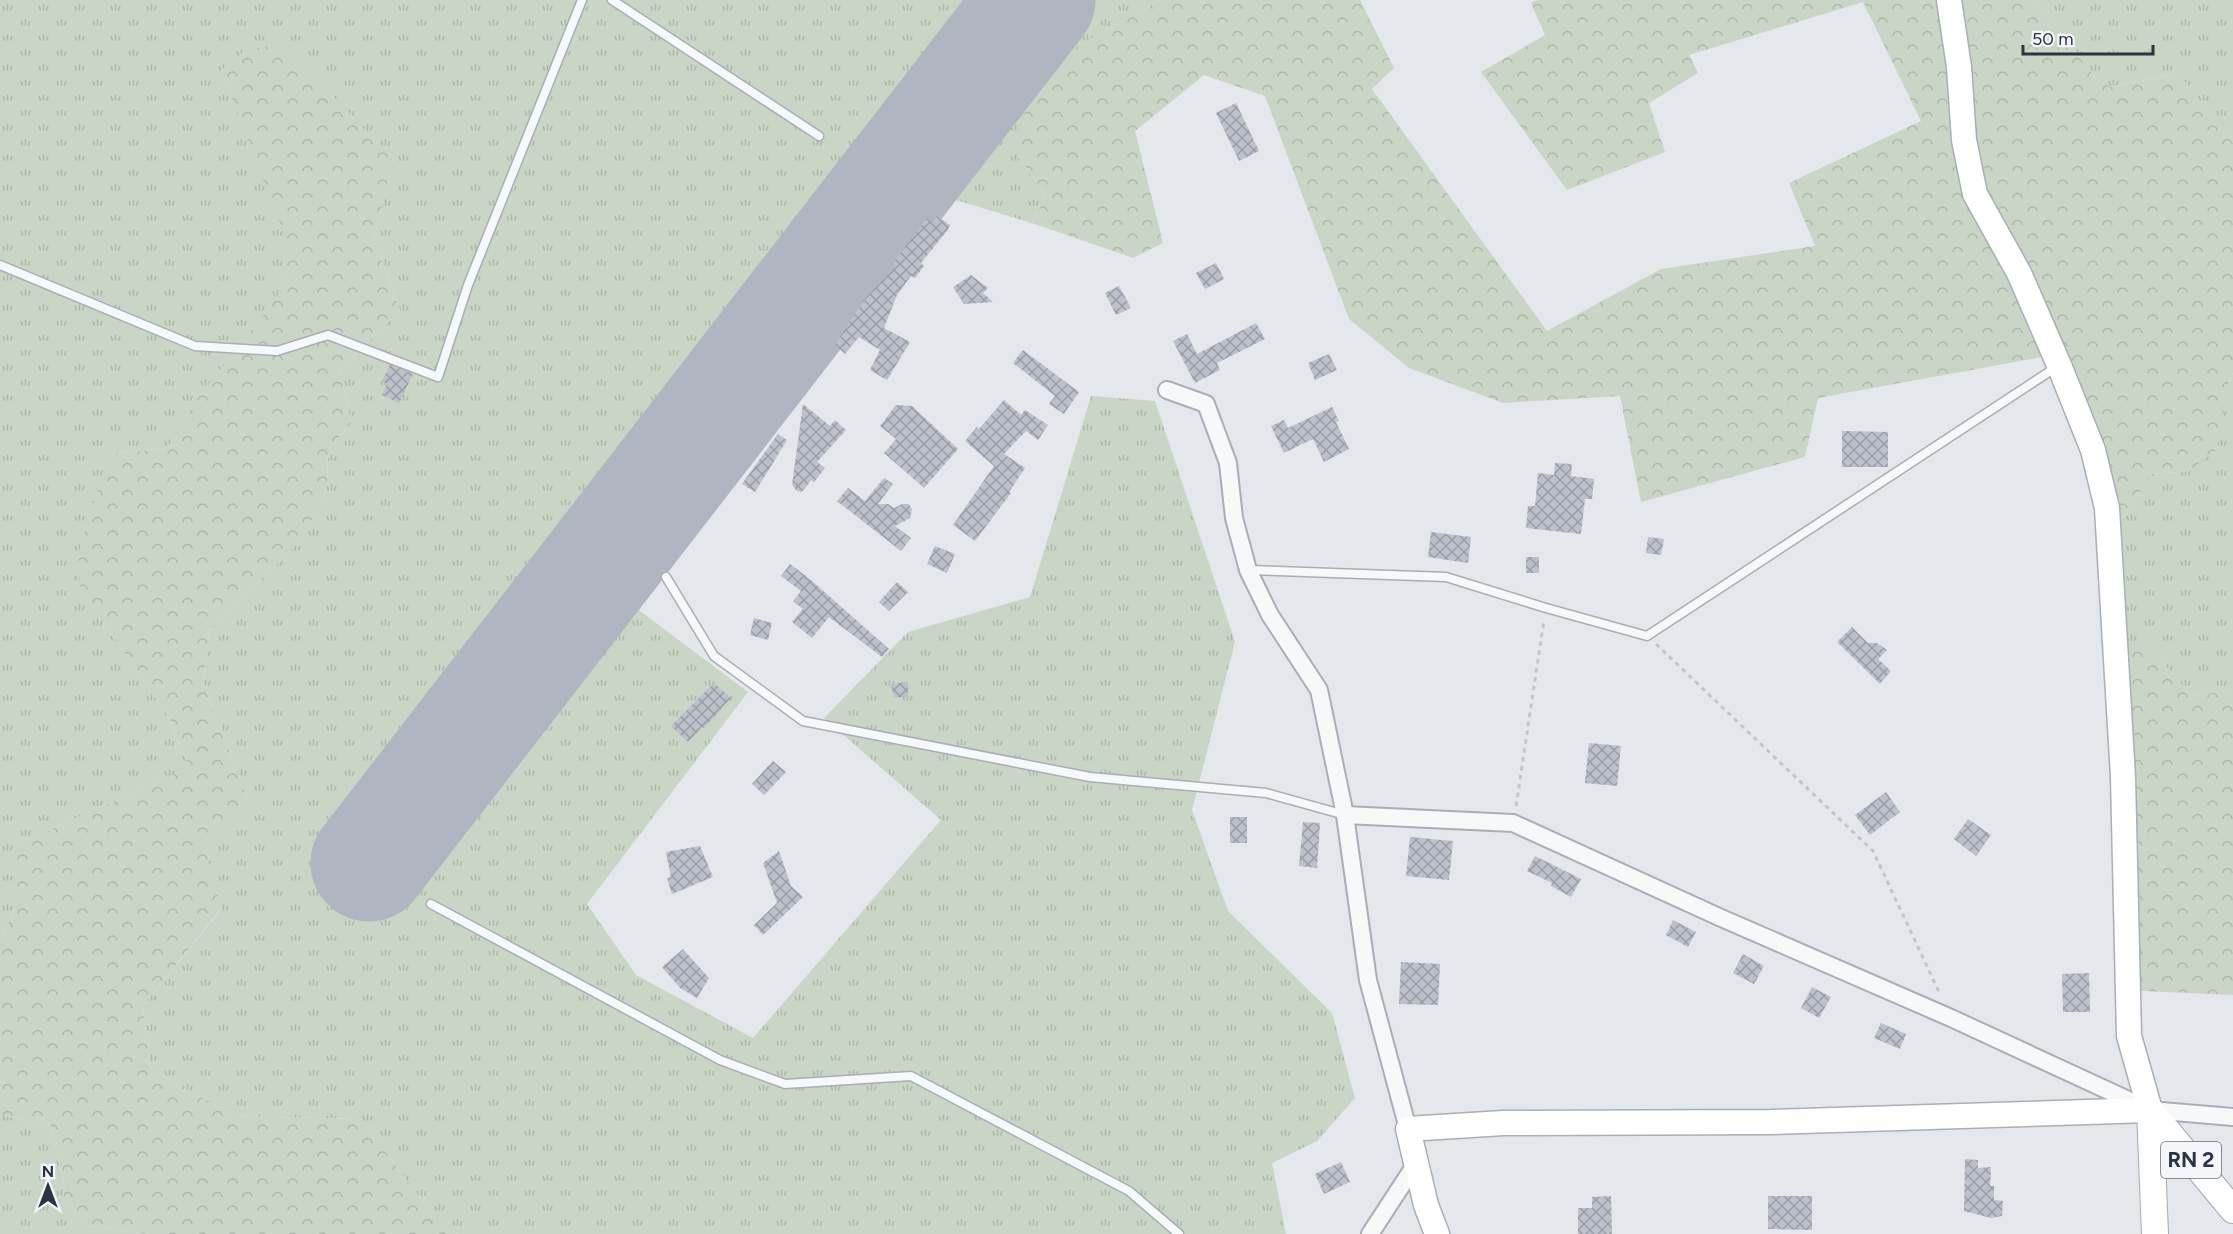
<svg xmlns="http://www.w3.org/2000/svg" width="2233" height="1234" viewBox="0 0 2233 1234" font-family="Figtree,sans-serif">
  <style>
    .grass { fill: url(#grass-tufts) }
    .forest { fill: url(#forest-crowns) }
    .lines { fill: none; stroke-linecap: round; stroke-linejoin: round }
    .runway { stroke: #b0b6c1; stroke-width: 117 }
    .building { fill: url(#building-cross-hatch) }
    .lane-casing { stroke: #a9aeb7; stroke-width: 11 }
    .street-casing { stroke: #a9aeb7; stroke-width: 20 }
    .secondary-casing { stroke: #a9aeb7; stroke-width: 27 }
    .primary-casing { stroke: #a3abb8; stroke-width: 28 }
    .path { stroke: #c2c5cb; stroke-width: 3; stroke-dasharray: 4.5 4.5; stroke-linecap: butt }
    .lane { stroke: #f7f8fa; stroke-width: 8 }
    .street { stroke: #f7f8fa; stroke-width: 16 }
    .secondary { stroke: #fff; stroke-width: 24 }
    .primary { stroke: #fff; stroke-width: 26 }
    .labels { text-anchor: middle; stroke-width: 5; stroke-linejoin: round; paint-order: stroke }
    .shield { fill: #f4f6f9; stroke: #676e7b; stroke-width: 1.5 }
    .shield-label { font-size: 21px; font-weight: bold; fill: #2b3445 }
  </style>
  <defs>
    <pattern id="grass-tufts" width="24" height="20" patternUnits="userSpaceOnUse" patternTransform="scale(1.5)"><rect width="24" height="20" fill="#c9d6c5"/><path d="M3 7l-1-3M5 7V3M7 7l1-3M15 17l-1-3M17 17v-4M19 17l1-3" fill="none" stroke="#adb8ab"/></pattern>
    <pattern id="forest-crowns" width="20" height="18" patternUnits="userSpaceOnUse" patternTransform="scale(1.5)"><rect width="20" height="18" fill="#c9d6c5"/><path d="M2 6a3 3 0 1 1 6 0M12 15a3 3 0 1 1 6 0" fill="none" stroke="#adb8ab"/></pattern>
    <pattern id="building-cross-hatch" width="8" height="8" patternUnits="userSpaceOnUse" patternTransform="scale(1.5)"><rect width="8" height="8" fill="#bbc0ca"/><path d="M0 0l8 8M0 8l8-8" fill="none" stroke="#989da6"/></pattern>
  </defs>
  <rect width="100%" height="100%" fill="#e4e7ec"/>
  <g class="grass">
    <path d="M0,0H1160L1057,58L1016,136V154L1046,196L1032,223L942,196L628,602L748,692L587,904L636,975L753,1038L941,820L824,718L908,632L1030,597L1091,396L1155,401L1235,642L1192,810L1228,911L1332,1013L1355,1098L1317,1141L1272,1163L1286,1234H458L437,1221L361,1119L234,1116L150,1069L143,1006L221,910L204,848L249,803L203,683L209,632L303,538L327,488L328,451L351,423L340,370L400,310L374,239L393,159L221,70L284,231L286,286L194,404L178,438L164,449L109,454L80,588L170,719L189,768L16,845V909L0,939Z"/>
    <path d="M2034,0H2233V143L2184,81L2166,76L2110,87L2097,80Z"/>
    <path d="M2233,373V690L2191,696L2150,647H2104L2100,551L2152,474L2189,471Z"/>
    <path d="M0,1115L51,1125L68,1203L88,1226L149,1234H0Z"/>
  </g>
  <g class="forest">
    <path d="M1160,0H1360L1394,68L1372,89L1547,331L1661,269L1815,246L1789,183L1921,121L1863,2L1689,55L1698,73L1649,103L1665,152L1567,190L1481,72L1545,35L1531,3L1538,0H2034L2097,80L2111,87L2166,76L2184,81L2233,143V373L2229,381L2217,449L2189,471L2152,474L2100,551L2084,443L2042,357L1818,398L1805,457L1641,502L1620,396L1503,403L1409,368L1349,319L1265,96L1204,75L1135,131L1163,243L1133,258L1032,223L1046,196L1016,154V136L1035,86L1056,58Z"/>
    <path d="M284,45L393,159L374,239L400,310L340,370L351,423L328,451L327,488L303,538L209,632L203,683L249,803L205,848L221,909L143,1006L150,1069L234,1116L361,1119L437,1221L458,1234H149L88,1226L68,1203L51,1125L0,1115V939L16,909V845L189,768L170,719L80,588L78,554L109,454L164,449L178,438L193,404L286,286L283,231L221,70L247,49Z"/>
    <path d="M2104,647H2150L2191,696L2233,690V995L2121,990Z"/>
  </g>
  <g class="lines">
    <path class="runway" d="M369,863L1037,0"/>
  </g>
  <g class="building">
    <path d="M1236,103L1259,151L1239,161L1216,113Z"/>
    <path d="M937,216L950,225L947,231L921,263L924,266L915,278L911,276L897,295L884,328L910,342L887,380L870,370L880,350L859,337L845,354L835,345L863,301L896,265L893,263L927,218L933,222Z"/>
    <path d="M1216,263L1224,279L1205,289L1196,273Z"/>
    <path d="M971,275L988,288L983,293L993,302L964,304L953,287Z"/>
    <path d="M1119,286L1131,308L1116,315L1105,293Z"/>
    <path d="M1256,323L1265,339L1217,363L1220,370L1195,383L1173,341L1187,334L1197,354Z"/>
    <path d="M1023,350L1079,392L1064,414L1049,404L1055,396L1013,363Z"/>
    <path d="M1329,354L1337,370L1315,380L1308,363Z"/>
    <path d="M390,365L413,374L399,403L382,395L387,384L382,381Z"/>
    <path d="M1004,400L1021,415L1025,410L1048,425L1038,440L1026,431L1004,454L1025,468L1009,492L1011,493L975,541L953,525L994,466L965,441L977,427L979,429Z"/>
    <path d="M803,404L830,426L835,420L846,430L817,462L825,468L814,482L811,480L804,490L801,492L797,491L792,485Z"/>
    <path d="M896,405L912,406L958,449L924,488L884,453L896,439L880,426Z"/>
    <path d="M1332,407L1339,421L1336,422L1349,449L1324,462L1313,439L1284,453L1271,426L1284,420L1288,428Z"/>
    <path d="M1842,431L1888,432V467H1842Z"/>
    <path d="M778,434L787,440L755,492L742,484Z"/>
    <path d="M1555,463L1572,464L1571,476L1594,479L1592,499H1585L1581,534L1526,528L1528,506H1535L1538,473L1554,475Z"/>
    <path d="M884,478L893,484L878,504H888L894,508L902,504H909L912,510L910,518L895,526L911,538L901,551L837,501L848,488L865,501Z"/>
    <path d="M1431,532L1471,537L1468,563L1428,557Z"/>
    <path d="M1648,537L1664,539L1661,555L1646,553Z"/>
    <path d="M935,546L955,554L947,573L927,564Z"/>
    <rect x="1526" y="557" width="13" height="16"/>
    <path d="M790,564L811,580L889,649L882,657L829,617L812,638L792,622L803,609L793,601L801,591L781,576Z"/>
    <path d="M897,582L908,592L889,611L879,602Z"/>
    <path d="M754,618L772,623L768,640L750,635Z"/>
    <path d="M1852,627L1868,643H1877L1887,650L1878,659L1891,671L1880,684L1837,642Z"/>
    <path d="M908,681V697H894L891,685Z"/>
    <path d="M714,683L731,698L704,728L702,727L688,742L671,726Z"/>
    <path d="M1589,743L1621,746L1617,786L1585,783Z"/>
    <path d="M773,761L786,772L764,795L752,784Z"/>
    <path d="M1886,792L1900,812L1870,835L1855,815Z"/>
    <rect x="1230" y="817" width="17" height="26"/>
    <path d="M1968,819L1991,835L1976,856L1954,839Z"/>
    <path d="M1303,822L1320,823L1317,868L1299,866Z"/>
    <path d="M1410,837L1453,841L1449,880L1406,876Z"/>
    <path d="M700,846L713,877L672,894L667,878L671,877L666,852Z"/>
    <path d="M779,851L791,886L803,897L763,935L754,925L777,903L763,863Z"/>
    <path d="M1535,856L1581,879L1571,897L1551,886L1552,883L1527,871Z"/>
    <path d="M1673,920L1696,932L1688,947L1666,935Z"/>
    <path d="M683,949L709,978L697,998L680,988L662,967Z"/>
    <path d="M1743,954L1764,966L1754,984L1733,973Z"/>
    <path d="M1401,962L1440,964L1438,1005L1399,1004Z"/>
    <path d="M2089,973L2090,1012H2063L2062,974Z"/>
    <path d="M1812,987L1831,997L1819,1018L1801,1008Z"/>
    <path d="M1881,1023L1906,1034L1900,1049L1874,1038Z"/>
    <path d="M1965,1159L1978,1160V1168L1991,1167L1990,1186H1994V1200L2003,1201L2002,1216L1991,1218L1964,1211Z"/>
    <path d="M1341,1162L1350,1182L1324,1194L1315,1174Z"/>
    <path d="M1611,1196L1612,1234H1578V1208H1592V1197Z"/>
    <path d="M1768,1196H1812V1230L1768,1229Z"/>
  </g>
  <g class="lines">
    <g class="lane-casing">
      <g id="lane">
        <path d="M612,0L819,136"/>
        <path d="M0,265L195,346L277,351L328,335L438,377L468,285L582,0"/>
        <path d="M1248,570L1446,577L1546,608L1647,636L2058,366"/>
        <path d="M666,577L714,656L803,721L1090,777L1266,793L1345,815"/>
        <path d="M431,904L720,1060L785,1084L911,1076L1129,1191L1179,1234"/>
      </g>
    </g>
    <g class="street-casing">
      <g id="street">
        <path d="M1167,390L1206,404L1228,463L1234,518L1248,570L1270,615L1319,690L1345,815L1368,980L1408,1129"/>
        <path d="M1345,815L1513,823L1719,917L1951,1018L2150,1110L2233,1117"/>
        <path d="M1370,1234L1417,1162"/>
      </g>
    </g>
    <g class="secondary-casing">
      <path id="secondary" d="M1437,1234L1426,1205L1408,1129L1503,1123L1770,1122L2150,1110L2129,1036L2123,777L2107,508L2093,450L2059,365L2019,273L1975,194L1964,140L1959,67L1949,0"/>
    </g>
    <g class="primary-casing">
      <g id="primary">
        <path d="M2150,1110L2233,1210"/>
        <path d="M2150,1110L2155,1234"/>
      </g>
    </g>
    <g class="path">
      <path d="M1656,644L1873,851L1940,994"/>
      <path d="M1516,806L1544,620"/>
    </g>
    <use href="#lane" class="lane"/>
    <use href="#street" class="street"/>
    <use href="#secondary" class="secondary"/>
    <use href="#primary" class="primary"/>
  </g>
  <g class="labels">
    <rect class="shield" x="2161" y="1142" width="60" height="36" rx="4.5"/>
    <g class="shield-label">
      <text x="2191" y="1167">RN 2</text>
    </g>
  </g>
  <g transform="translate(48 1186)" stroke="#f4f6f9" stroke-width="4.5" paint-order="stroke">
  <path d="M0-4.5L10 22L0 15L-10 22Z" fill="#2b3445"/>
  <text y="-9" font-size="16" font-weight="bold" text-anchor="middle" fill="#2b3445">N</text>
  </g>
  <path d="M2023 45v9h130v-9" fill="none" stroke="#2b3445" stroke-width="3"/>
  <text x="2032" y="45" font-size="18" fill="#2b3445" stroke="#f4f6f9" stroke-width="4.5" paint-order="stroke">50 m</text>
</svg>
